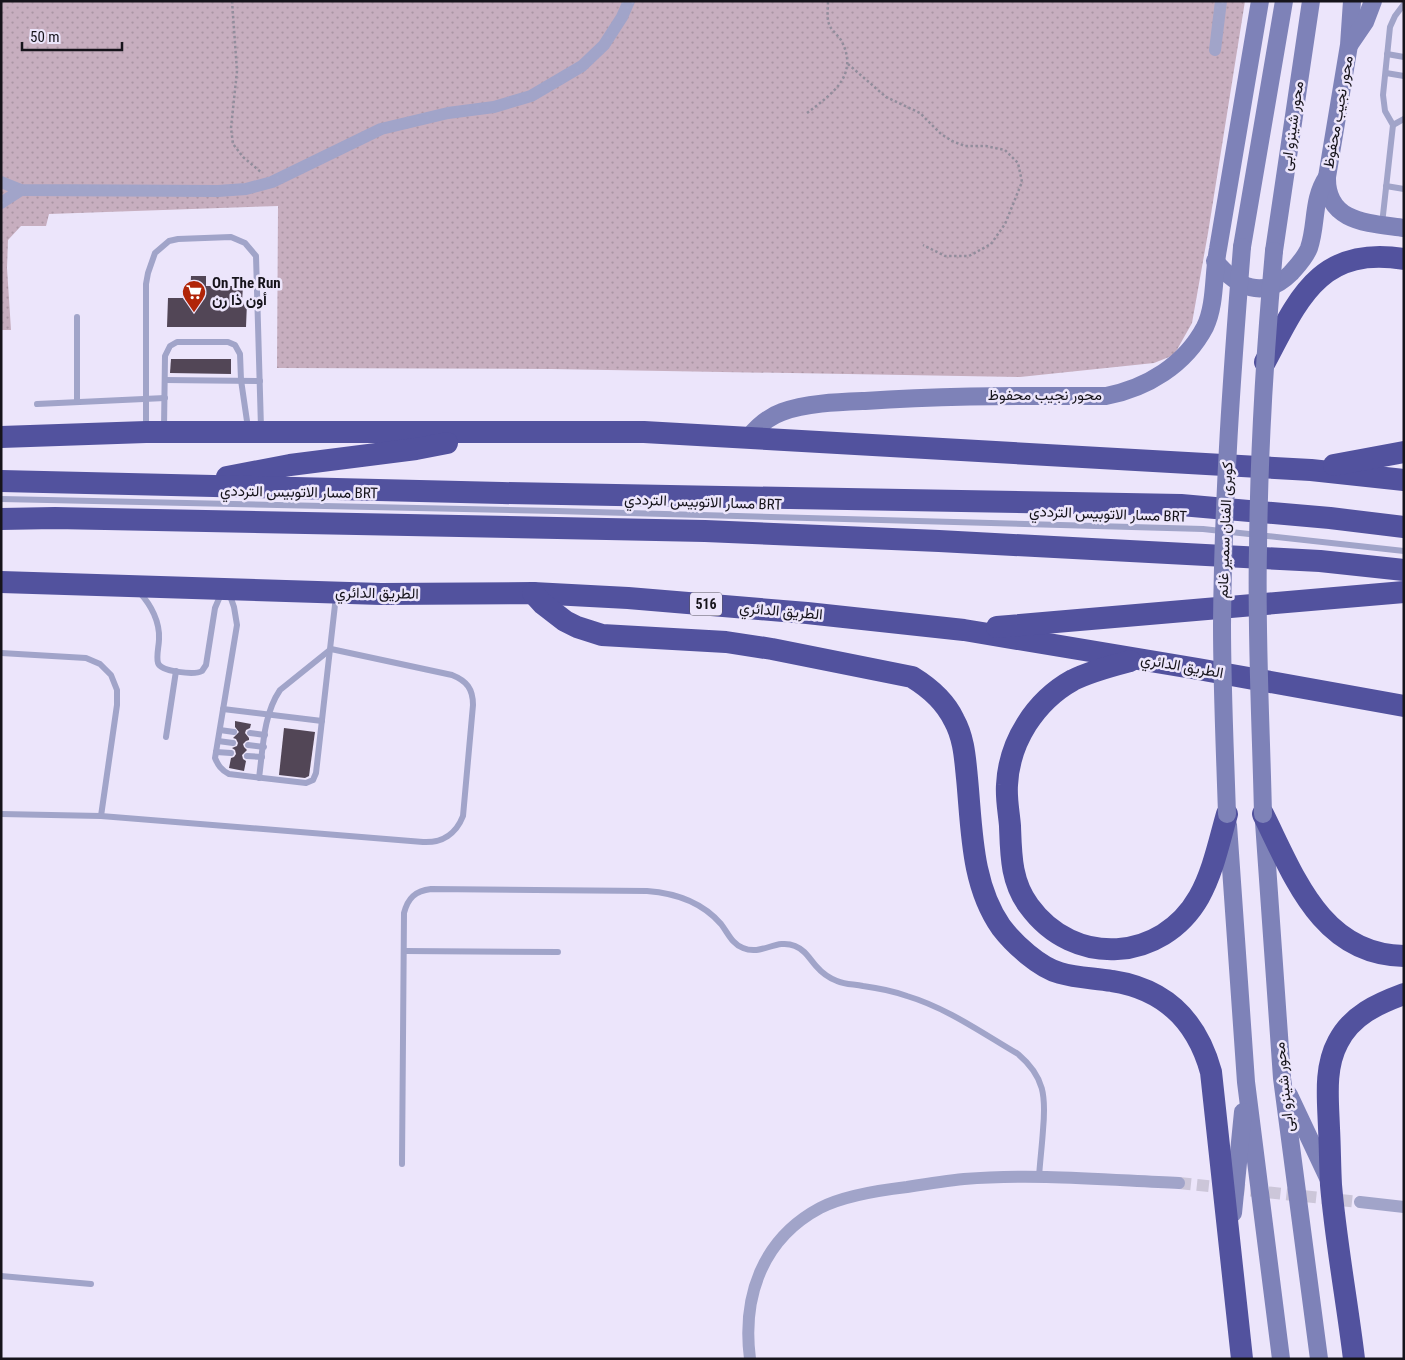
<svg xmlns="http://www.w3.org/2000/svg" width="1405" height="1360" viewBox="0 0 1405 1360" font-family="'Roboto Condensed',Vazirmatn,sans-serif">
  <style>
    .grass { fill: url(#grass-dots) }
    .building { fill: #524656 }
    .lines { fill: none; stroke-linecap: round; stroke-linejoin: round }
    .street-tunnel { stroke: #ccc6d9; stroke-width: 12; stroke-dasharray: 12 6; stroke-linecap: butt }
    .path { stroke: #928d9c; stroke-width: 2.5; stroke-dasharray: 2.5 2.5; stroke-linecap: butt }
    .lane { stroke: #a1a4c9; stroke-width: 6 }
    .street { stroke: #a1a4c9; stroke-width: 12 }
    .secondary { stroke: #7e82b8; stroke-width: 18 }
    .highway { stroke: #52529e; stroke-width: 22 }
    .secondary-bridge { stroke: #7e82b8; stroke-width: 18 }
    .labels { text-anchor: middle; stroke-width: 5; stroke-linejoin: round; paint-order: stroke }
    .shield { fill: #ece5fb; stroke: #56535e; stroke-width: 1 }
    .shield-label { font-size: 14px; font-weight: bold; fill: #16141b }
    .street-label { font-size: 15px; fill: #16141b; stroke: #ece5fb }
    .poi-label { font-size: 15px; font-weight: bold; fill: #16141b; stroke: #ece5fb; text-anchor: start }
  </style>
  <defs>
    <pattern id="grass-dots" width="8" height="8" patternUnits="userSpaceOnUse" patternTransform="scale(1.25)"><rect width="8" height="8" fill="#c7aebf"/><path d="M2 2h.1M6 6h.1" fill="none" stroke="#aa95a4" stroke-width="1.8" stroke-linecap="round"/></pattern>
  </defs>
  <rect width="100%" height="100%" fill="#ece5fb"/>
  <path class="grass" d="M1,1H1245L1208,233L1192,323L1174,355L1154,363L1020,377L551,369L277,368L278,206L49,214L46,226H21L8,240L7,268L11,330H1Z"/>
  <g class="building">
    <path d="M191,276H206V286H243L242,302H247L246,327H167L168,298H190Z"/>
    <path d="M171,359H231V374L170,373Z"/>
    <path d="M235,721L251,724L250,728L246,730L245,733L249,738V740L246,741L243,744L244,747L247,750L242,755L243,759L246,761L244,771L229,768L231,758L234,757L236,754L235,750L232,748L237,746L238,743L236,739L233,738L239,732L235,727Z"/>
    <path d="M284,728L315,732L309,776L305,778L279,775Z"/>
  </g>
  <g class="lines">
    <path class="street-tunnel" d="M1179,1183L1360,1202"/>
    <g class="path">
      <path d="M232,1L237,71L231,128L233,144L243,157L262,173"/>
      <path d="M848,64L886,97L920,113L941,134L952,141L965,146H986L1005,150L1018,163L1022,182L1005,224L991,244L969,256H945L923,245"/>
      <path d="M807,113C832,94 860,75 841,40C838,36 834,32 831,28C826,21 828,10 828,1"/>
    </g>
    <g class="lane">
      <path d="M1387,54L1404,57"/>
      <path d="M1386,73L1404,76"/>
      <path d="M1393,125L1404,119"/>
      <path d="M1386,186L1404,189"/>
      <path d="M1382,224L1393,125L1385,111L1383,95L1390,27L1395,16L1404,4"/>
      <path d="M77,317V402"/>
      <path d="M165,380L260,381"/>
      <path d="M37,404L165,398"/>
      <path d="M146,428V284L148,273L155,253L169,241L178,239L231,237L245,243L256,256L261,428"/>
      <path d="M164,428L165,356L170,346L177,342H228L235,345L240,354L241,380L248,428"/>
      <path d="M1,499L556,511L1203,529L1404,551"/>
      <path d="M140,593C151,605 160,622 159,639C159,646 156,656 158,663C161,672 195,675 202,671L206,665L215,608L221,594"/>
      <path d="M229,593L234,607L237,625L215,758C218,765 221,770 229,774L306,783L313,780L316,773L336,596"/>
      <path d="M1,653L86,658L100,664L111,675L117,690V705L101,816"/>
      <path d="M223,709L322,721"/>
      <path d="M220,730L234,732"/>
      <path d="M250,733L265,735"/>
      <path d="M166,737L176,671"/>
      <path d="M218,741L233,743"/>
      <path d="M248,745L264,747"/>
      <path d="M216,752L231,753"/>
      <path d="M247,756L262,757"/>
      <path d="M259,778C263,749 263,715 280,690L331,649"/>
      <path d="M1,814L101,816L423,842C442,843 456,834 463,816L473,705C473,689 467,681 452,675L331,649"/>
      <path d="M405,951L558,952"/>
      <path d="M402,1164L404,913C408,898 415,891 431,889L647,891C674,893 702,902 721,924C728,933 732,944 743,948C762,956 776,938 795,946C805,950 809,958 816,966C822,973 829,978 837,981C846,985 854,984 863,986C878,988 893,991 907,996C947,1008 982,1033 1018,1054C1045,1077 1046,1097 1043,1130C1042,1146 1040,1161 1039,1177"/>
      <path d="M1,1276L91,1284"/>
    </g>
    <g class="street">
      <path d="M1215,50L1221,1"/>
      <path d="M1,182L21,190L218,191L246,189L272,182L381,129L448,113L494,107L531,96L582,66L604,45L622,17L629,1"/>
      <path d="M1,203L21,190"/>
      <path d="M1360,1202L1404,1207"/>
      <path d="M750,1359C742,1297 762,1239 820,1208C843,1196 881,1190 907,1187C926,1184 945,1181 964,1179C1035,1173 1108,1180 1179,1183"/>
    </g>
    <g class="secondary">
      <path d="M1352,1L1349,45L1327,177C1326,223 1369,223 1404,228"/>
      <path d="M1350,44L1365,22L1373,1"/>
      <path d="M1242,247L1284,1"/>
      <path d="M1274,251L1311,1"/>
      <path d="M1215,261C1237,287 1263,301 1291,273C1298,265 1305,258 1309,248C1317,225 1312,199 1327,177"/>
      <path d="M749,437C758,426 768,417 782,412C806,403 839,402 865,401C945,395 1025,396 1106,396C1147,388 1185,365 1205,327C1216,304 1213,274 1218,249C1232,166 1246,84 1260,1"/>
      <path d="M1264,822L1282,1078L1319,1359"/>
      <path d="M1228,825L1246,1082L1281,1359"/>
      <path d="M1289,1095L1329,1180"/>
      <path d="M1233,1213L1243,1112"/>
    </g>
    <g class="highway">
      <path d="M1265,362C1298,300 1319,245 1404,259"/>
      <path d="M1,437L146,432H644L1311,470L1404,480"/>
      <path d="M1334,465L1404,452"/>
      <path d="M227,477L290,465L416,449L447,443"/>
      <path d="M1,481L502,493L1181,505L1330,518L1404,527"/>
      <path d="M1,519L55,518L705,531L939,541L1320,561L1404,570"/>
      <path d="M1,582L381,594L533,593L628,598L807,613L964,630L1198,669L1404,706"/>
      <path d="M533,593L543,604L565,621L577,627L602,635L726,642L772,649L912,677C930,688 945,701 954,720C964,738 965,758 967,778C972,829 971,884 1001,927C1014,944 1039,967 1060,973C1077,978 1095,978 1112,981C1165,989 1197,1021 1211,1072L1242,1359"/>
      <path d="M997,627L1404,592"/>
      <path d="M1130,661C1111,666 1091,671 1073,680C1035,701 1009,742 1007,785C1006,799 1009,813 1010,826C1011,855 1011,882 1029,906C1074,968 1162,962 1199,897C1213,872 1219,842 1227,814"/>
      <path d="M1263,814C1294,876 1321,955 1404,956"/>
      <path d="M1354,1359C1347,1301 1336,1243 1331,1185C1330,1166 1330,1147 1329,1128C1328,1099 1324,1068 1338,1042C1352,1015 1377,1004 1404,994"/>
    </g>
    <g class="secondary-bridge">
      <path d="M1227,814C1225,751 1222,688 1222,625C1223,499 1232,372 1242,247"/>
      <path d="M1263,814C1261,725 1256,637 1258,549C1259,449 1265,350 1274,251"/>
    </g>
  </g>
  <defs>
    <g id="supermarket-pin" transform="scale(1.25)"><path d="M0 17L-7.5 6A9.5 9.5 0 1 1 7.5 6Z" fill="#b12508" stroke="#ece5fb"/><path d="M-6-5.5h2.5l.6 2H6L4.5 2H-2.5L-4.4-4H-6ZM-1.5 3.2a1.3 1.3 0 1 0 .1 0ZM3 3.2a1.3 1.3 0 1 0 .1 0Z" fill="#fff"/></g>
  </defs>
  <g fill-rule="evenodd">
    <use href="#supermarket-pin" x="194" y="292"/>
  </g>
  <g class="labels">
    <rect class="shield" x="690" y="592.5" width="32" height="23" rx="4"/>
    <g class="shield-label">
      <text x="706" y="609">516</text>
    </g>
    <g class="street-label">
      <text transform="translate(1338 112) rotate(-80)" y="5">محور نجيب محفوظ</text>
      <text transform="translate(1292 126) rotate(-82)" y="5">محور شينزو ابى</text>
      <text x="1045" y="400">محور نجيب محفوظ</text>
      <text transform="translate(299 492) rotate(1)" y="5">مسار الاتوبيس الترددي BRT</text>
      <text transform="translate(703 502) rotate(2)" y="5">مسار الاتوبيس الترددي BRT</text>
      <text transform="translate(1108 514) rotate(2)" y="5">مسار الاتوبيس الترددي BRT</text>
      <text transform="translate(1225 530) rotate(-88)" y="5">كوبرى الفنان سمير غانم</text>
      <text transform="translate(377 593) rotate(1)" y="5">الطريق الدائري</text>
      <text transform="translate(781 611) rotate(5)" y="5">الطريق الدائري</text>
      <text transform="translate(1182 666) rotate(10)" y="5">الطريق الدائري</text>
      <text transform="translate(1284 1087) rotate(-96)" y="5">محور شينزو ابى</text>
    </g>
    <g class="poi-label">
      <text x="212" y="288">On The Run<tspan x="212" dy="17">أون ذا رن</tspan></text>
    </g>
  </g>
  <rect width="1405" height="1360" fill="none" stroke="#16141b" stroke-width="5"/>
  <path d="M22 42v8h100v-8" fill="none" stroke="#16141b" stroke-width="2.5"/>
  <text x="30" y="42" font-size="15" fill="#16141b" stroke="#ece5fb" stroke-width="4" paint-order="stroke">50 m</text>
</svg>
